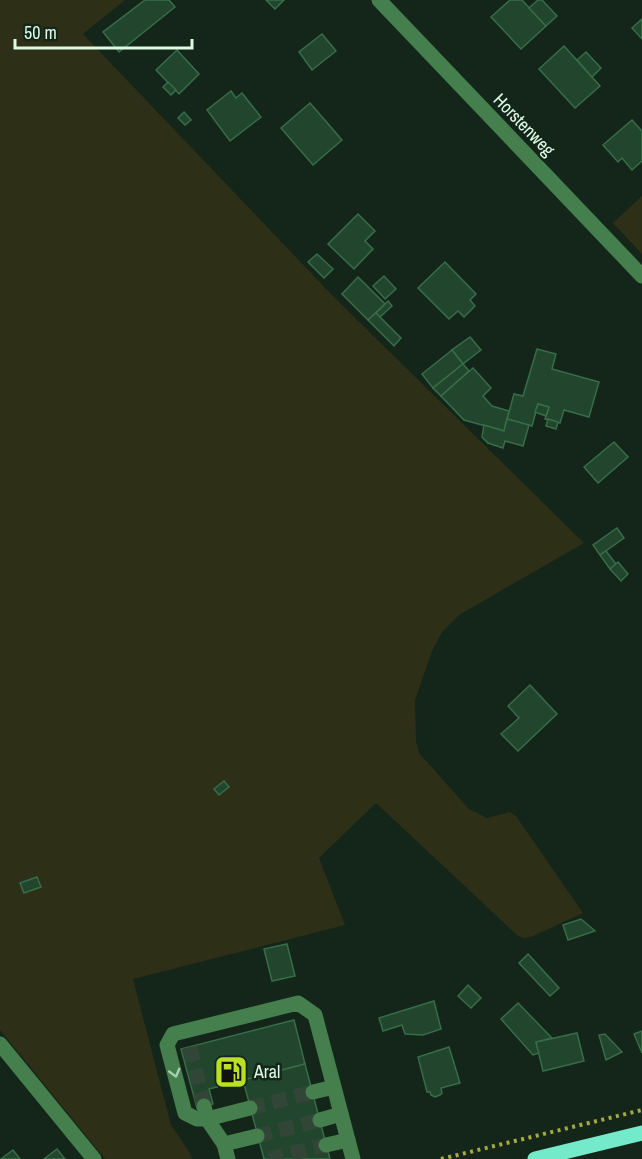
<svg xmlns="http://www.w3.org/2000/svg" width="642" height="1159" viewBox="0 0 642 1159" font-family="'Archivo Narrow',sans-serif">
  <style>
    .green { fill: #2e2f17 }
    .building { fill: #22452d; stroke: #376d48; stroke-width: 1.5 }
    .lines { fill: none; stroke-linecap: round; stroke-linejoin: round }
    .minor-tunnel { stroke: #314637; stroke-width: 15; stroke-dasharray: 15 8; stroke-linecap: butt }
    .path { stroke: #a6aa41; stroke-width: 4; stroke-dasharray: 3 4.5; stroke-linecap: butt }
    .minor { stroke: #457f4d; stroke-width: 15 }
    .major { stroke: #73ebcb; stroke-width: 15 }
    .oneway { stroke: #a8cfaf }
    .labels { text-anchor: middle; stroke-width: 5; stroke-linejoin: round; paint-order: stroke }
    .street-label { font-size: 18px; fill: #ddfae4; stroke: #132619 }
    .poi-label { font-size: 18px; fill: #ddfae4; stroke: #132619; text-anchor: start }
  </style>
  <rect width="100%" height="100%" fill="#132619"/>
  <g class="green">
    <path d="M0,0H125L83,34L333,296L584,543L459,615L442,632L432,651L415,700L416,741L419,753L469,809L487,818L510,812L516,816L583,913L531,937L524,938L518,936L376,803L319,858L345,925L133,979L171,1125L190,1153L192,1159H105L0,1030Z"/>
    <path d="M642,196V254L613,223Z"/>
  </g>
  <g class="building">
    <path d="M145,0H169L175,7L119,52L103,32Z"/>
    <path d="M266,0H284L275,9Z"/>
    <path d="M510,0H522L546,26L521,49L491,17Z"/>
    <path d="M538,0H542L557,16L546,26L529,8Z"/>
    <path d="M642,19V39L632,28Z"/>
    <path d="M322,34L336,51L312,70L299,52Z"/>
    <path d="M564,46L600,86L575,108L539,69Z"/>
    <path d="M177,50L199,74L179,94L156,70Z"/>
    <path d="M586,52L601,68L592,77L577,60Z"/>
    <path d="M168,82L176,90L171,95L163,87Z"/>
    <path d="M231,91L236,98L242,93L261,117L230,141L207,110Z"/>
    <path d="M310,103L342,140L313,165L281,128Z"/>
    <path d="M184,112L191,120L185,125L178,118Z"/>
    <path d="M632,120L642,131V161L632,170L622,158L618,162L603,145Z"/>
    <path d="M358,214L375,231L365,241L373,249L354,269L328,244Z"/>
    <path d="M317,254L333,269L324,278L308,262Z"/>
    <path d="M445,262L476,294L470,300L475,306L464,317L458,311L449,319L418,288Z"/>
    <path d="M384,276L396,289L385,299L373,286Z"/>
    <path d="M358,277L385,304L368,320L342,294Z"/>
    <path d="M388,301L392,306L380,317L376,313Z"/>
    <path d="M376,313L401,338L394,346L368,320Z"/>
    <path d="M470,337L481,350L463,364L452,350Z"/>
    <path d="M537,349L556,354L552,369L599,382L589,417L564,410L560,423L545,419L549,407L538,404L532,426L507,419L514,394L523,396Z"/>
    <path d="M452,350L463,364L433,388L422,374Z"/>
    <path d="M463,364L469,371L441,396L433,388Z"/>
    <path d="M473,368L491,388L483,396L492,406L509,411L504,431L464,420L441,396Z"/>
    <path d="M538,404L549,407L546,416L535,412Z"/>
    <path d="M507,419L529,425L523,446L505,441L503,448L488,443L482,437L484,425L504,431Z"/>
    <path d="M548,419L558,422L556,429L546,426Z"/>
    <path d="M614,442L628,457L598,483L584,467Z"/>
    <path d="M617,528L624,538L600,555L593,545Z"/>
    <path d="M606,551L616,564L610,569L600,555Z"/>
    <path d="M618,562L628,574L621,581L610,569Z"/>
    <path d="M530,685L557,714L518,751L501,734L519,718L508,706Z"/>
    <path d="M224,781L229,787L219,795L214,789Z"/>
    <path d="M37,877L41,887L24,893L20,883Z"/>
    <path d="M581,919L595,931L568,940L563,925Z"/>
    <path d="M287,944L295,976L272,981L264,949Z"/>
    <path d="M528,954L559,988L550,996L519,963Z"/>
    <path d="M468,985L481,998L471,1008L458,996Z"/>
    <path d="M434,1001L441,1029L423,1035L405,1034L402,1025L383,1031L379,1018Z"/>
    <path d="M518,1003L552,1038L536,1042L539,1053L533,1055L501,1019Z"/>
    <path d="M294,1020L305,1064L209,1089L213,1104L197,1108L181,1049Z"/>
    <path d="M642,1031V1053L634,1034Z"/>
    <path d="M577,1033L584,1061L543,1071L536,1042Z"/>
    <path d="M605,1034L622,1052L606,1060L599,1035Z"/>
    <path d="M449,1047L460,1083L441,1088L442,1093L440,1095L435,1097L431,1095L430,1092H427L418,1057Z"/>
    <path d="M305,1064L330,1159H264L243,1080Z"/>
    <path d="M57,1149L65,1159H44Z"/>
    <path d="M13,1150L20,1159H1Z"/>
  </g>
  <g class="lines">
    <g class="minor-tunnel">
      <path d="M190,1047L204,1106"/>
      <path d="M250,1108L313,1092"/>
      <path d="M257,1136L320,1120"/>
      <path d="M269,1159L326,1145"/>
    </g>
    <path class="path" d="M441,1159L642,1110"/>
    <g class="minor">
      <path d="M379,0L642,276"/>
      <path d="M0,1044L94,1159"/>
      <path d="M313,1092L334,1087"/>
      <path d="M204,1106L207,1119L224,1144L228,1159"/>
      <path d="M250,1108L207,1119H197L185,1113L167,1045L173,1034L298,1003L315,1015L353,1159"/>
      <path d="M320,1120L341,1114"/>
      <path d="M224,1144L257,1136"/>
      <path d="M326,1145L348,1140"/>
    </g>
    <path class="major" d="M535,1159L642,1133"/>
  </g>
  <defs><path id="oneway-chevron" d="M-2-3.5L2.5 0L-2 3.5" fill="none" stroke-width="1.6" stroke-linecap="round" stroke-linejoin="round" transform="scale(1.5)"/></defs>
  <use class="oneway" href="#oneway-chevron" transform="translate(175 1073) rotate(75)"/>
  <defs>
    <g id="fuel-square" transform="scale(1.725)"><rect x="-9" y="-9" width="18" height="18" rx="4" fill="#b9e024" stroke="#132619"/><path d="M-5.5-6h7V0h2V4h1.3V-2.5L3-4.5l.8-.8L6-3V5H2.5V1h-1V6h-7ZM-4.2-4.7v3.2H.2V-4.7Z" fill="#111"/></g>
  </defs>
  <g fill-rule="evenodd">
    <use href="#fuel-square" x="231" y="1072"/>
  </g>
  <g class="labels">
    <g class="street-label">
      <text transform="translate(524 125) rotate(46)" y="6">Horstenweg</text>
    </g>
    <g class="poi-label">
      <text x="254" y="1078">Aral</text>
    </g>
  </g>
  <path d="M15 39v9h177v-9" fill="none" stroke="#ddfae4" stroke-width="3"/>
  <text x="24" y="39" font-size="18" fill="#ddfae4" stroke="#132619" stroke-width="4.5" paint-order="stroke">50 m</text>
</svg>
